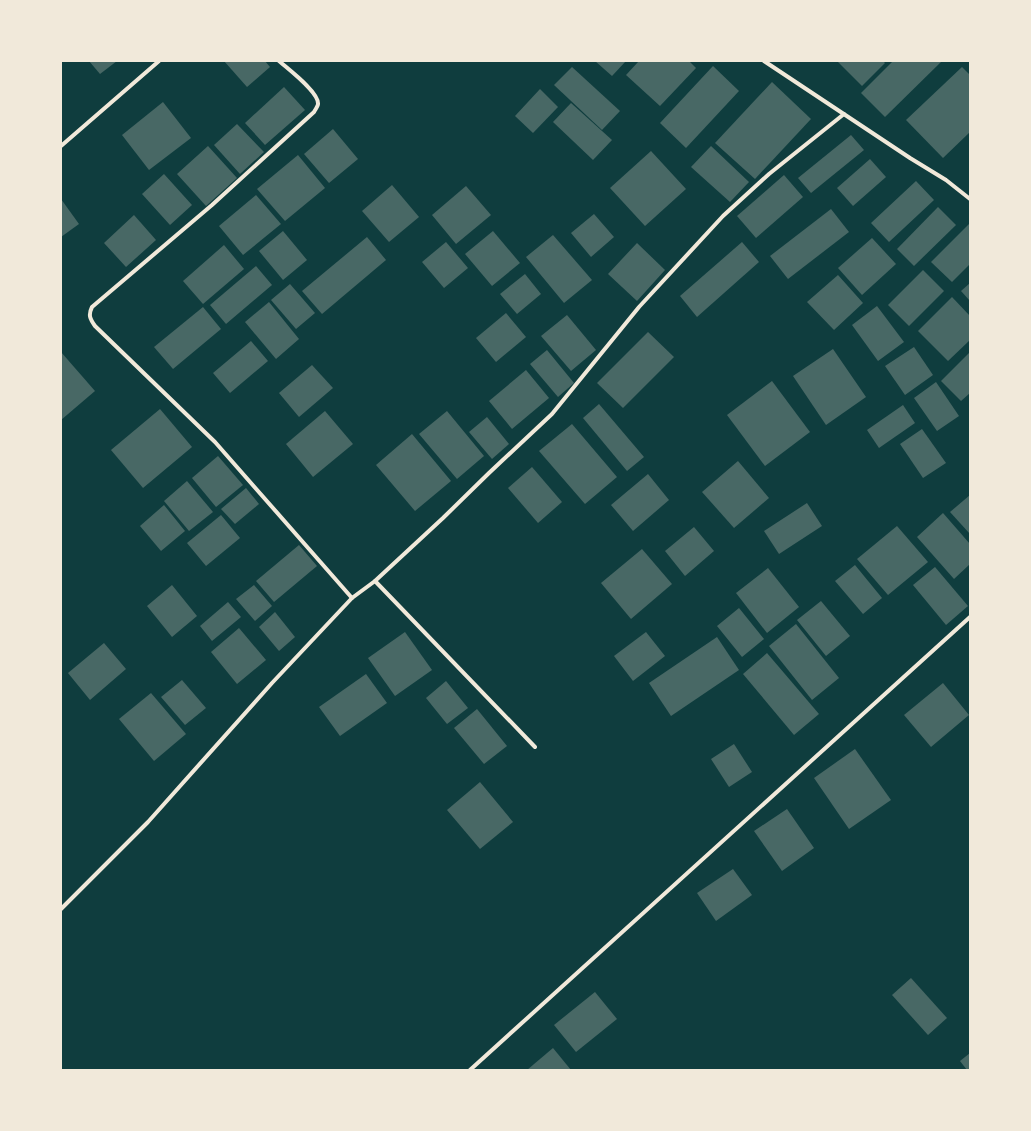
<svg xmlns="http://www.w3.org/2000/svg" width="1031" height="1131" viewBox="0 0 1031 1131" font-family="Georgia,serif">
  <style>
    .building { fill: #486865 }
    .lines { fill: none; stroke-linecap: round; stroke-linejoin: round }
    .minor { stroke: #f1e9da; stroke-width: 4 }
  </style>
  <rect width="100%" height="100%" fill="#0f3d3e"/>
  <g class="building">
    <path d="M89,61H117L100,74Z"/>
    <path d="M224,61H265L270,67L247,87Z"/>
    <path d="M595,61H626L612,76Z"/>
    <path d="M639,61H689L696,68L660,106L626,75Z"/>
    <path d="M837,61H883L885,63L862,86Z"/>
    <path d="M893,61H942L885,117L861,93Z"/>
    <path d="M713,66L739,91L686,148L660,123Z"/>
    <path d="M572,67L620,111L602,130L554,85Z"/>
    <path d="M962,67L970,75V132L943,158L906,120Z"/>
    <path d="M772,82L811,119L755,179L715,143Z"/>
    <path d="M284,87L305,110L265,145L245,123Z"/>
    <path d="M540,89L558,107L533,133L515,116Z"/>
    <path d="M163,102L191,138L149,170L122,135Z"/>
    <path d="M571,103L612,140L593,160L553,122Z"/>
    <path d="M237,124L264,152L240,174L214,145Z"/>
    <path d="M333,129L358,159L329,183L304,154Z"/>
    <path d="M851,135L864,150L811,193L798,178Z"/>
    <path d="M208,146L237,178L206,206L177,174Z"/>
    <path d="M711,146L749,182L730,202L691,167Z"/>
    <path d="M651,151L686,189L645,226L610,188Z"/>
    <path d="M298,155L325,188L285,221L257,189Z"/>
    <path d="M870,159L886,177L853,206L837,188Z"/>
    <path d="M164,174L192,205L170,225L142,194Z"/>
    <path d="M784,175L803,197L756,238L737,216Z"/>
    <path d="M916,181L934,200L889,242L871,223Z"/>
    <path d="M392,185L419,217L389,242L362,211Z"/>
    <path d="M466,186L491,215L456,244L432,215Z"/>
    <path d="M256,195L281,224L243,255L219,226Z"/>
    <path d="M61,199L79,224L61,237Z"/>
    <path d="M938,207L956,225L914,266L897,249Z"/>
    <path d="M831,209L849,232L788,279L770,256Z"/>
    <path d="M594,214L614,237L591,257L571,233Z"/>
    <path d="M134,215L156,240L126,267L104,243Z"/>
    <path d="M970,223V264L952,282L931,262Z"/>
    <path d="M283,231L307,260L283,280L259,251Z"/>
    <path d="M493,231L520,263L492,286L465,254Z"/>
    <path d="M553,235L592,280L564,303L526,257Z"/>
    <path d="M367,237L386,260L322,314L302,291Z"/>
    <path d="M872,238L896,264L862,295L838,268Z"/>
    <path d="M446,242L468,268L444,288L422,262Z"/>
    <path d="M742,242L759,262L697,317L680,296Z"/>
    <path d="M637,243L665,270L637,301L608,274Z"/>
    <path d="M224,245L244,269L203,304L183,281Z"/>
    <path d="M256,266L272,285L226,324L210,305Z"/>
    <path d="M923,270L944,291L909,326L888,305Z"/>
    <path d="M525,274L541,294L517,314L500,294Z"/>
    <path d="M838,275L863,303L834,330L807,302Z"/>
    <path d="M970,283V301L961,291Z"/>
    <path d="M290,284L315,313L296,329L271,300Z"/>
    <path d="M952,297L970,316V340L948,361L918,331Z"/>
    <path d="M269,302L299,339L276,359L245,322Z"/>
    <path d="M877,306L904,342L878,361L852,325Z"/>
    <path d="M203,307L221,329L173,369L154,347Z"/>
    <path d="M506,313L526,337L496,362L476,338Z"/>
    <path d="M567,315L596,350L571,371L541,336Z"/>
    <path d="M648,332L674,357L623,408L597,383Z"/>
    <path d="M251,341L268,361L230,393L213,373Z"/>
    <path d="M914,347L933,375L905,395L885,366Z"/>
    <path d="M833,349L866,397L826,425L793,376Z"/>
    <path d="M547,350L574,383L558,397L530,364Z"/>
    <path d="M61,352L95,391L61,420Z"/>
    <path d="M969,353L970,393L961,401L941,381Z"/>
    <path d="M312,365L333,388L299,417L279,393Z"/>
    <path d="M526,370L549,398L512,429L489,401Z"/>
    <path d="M772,381L810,432L765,466L727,415Z"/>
    <path d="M936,382L959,416L937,431L914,398Z"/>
    <path d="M599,404L644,457L627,471L583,418Z"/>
    <path d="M903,405L915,423L879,448L867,430Z"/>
    <path d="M160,409L192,447L143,488L111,450Z"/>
    <path d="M325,411L353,444L313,477L286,444Z"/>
    <path d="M447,411L484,456L457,479L419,434Z"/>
    <path d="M487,417L509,444L492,459L469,432Z"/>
    <path d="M572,424L617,477L585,504L539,451Z"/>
    <path d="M922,429L946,463L923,478L900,444Z"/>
    <path d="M412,434L451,481L415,511L376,465Z"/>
    <path d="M218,456L243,485L216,507L192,478Z"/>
    <path d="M738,461L769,498L734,528L702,492Z"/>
    <path d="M532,467L562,502L538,523L508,488Z"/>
    <path d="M648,474L669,500L633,531L611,505Z"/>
    <path d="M187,481L213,512L189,531L164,501Z"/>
    <path d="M246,488L259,504L235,524L221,509Z"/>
    <path d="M970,495V534L950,512Z"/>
    <path d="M807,503L822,526L779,554L764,531Z"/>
    <path d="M164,505L185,531L161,551L140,526Z"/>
    <path d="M943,513L970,544V564L954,579L917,537Z"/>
    <path d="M221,515L240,538L206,566L187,543Z"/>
    <path d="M897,526L928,562L888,595L857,559Z"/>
    <path d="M694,527L714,551L685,576L665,551Z"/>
    <path d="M299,545L317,566L274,602L256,581Z"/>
    <path d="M642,549L672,584L631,619L601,583Z"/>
    <path d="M855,565L882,598L863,614L835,581Z"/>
    <path d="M935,567L968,606L946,625L913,585Z"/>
    <path d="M768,568L799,607L767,633L736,593Z"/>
    <path d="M172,585L197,616L172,637L147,606Z"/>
    <path d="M254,585L272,606L255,621L236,599Z"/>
    <path d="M821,601L850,636L826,656L797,620Z"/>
    <path d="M228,602L241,617L212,641L200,626Z"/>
    <path d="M739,608L764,639L742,657L717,626Z"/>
    <path d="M275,612L295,637L279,651L259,627Z"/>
    <path d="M796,624L839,678L812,700L769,646Z"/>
    <path d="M239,628L266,660L237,684L211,652Z"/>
    <path d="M405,632L432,670L395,696L368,658Z"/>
    <path d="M646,632L665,656L633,681L614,656Z"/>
    <path d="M717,637L739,670L671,716L649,683Z"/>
    <path d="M104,643L126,669L90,700L68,673Z"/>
    <path d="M767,653L819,714L794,735L743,674Z"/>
    <path d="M366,674L387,703L340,736L319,707Z"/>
    <path d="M182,680L206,708L185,725L161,697Z"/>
    <path d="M446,681L468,708L447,724L426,698Z"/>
    <path d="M943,683L969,715L931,747L904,715Z"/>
    <path d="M151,693L186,734L154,761L119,719Z"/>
    <path d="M477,709L507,746L484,764L454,728Z"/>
    <path d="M734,744L752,772L729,787L711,759Z"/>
    <path d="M855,749L891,800L849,829L814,778Z"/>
    <path d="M480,782L513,822L480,849L447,810Z"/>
    <path d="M787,809L814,848L782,871L754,831Z"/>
    <path d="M733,869L752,895L716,921L697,893Z"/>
    <path d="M911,978L947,1018L928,1035L892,995Z"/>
    <path d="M595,992L617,1019L576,1052L554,1025Z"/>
    <path d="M553,1048L571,1070H527Z"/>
    <path d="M970,1053V1070H967L960,1061Z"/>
  </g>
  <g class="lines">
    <g class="minor">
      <path d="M279,61C288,69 319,92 318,104C318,106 315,110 314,112L212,205L92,307C88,315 90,319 95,326L215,442L352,598"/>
      <path d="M764,61L910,158L946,180L970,199"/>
      <path d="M61,146L159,61"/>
      <path d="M375,581L535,747"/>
      <path d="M61,909L148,822L272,683L352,598L375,581L443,518L489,473L552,414L639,307L723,216L769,174L844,114"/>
      <path d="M470,1070L970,617"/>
    </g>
  </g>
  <rect width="1031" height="1131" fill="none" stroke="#f1e9da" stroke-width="124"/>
</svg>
